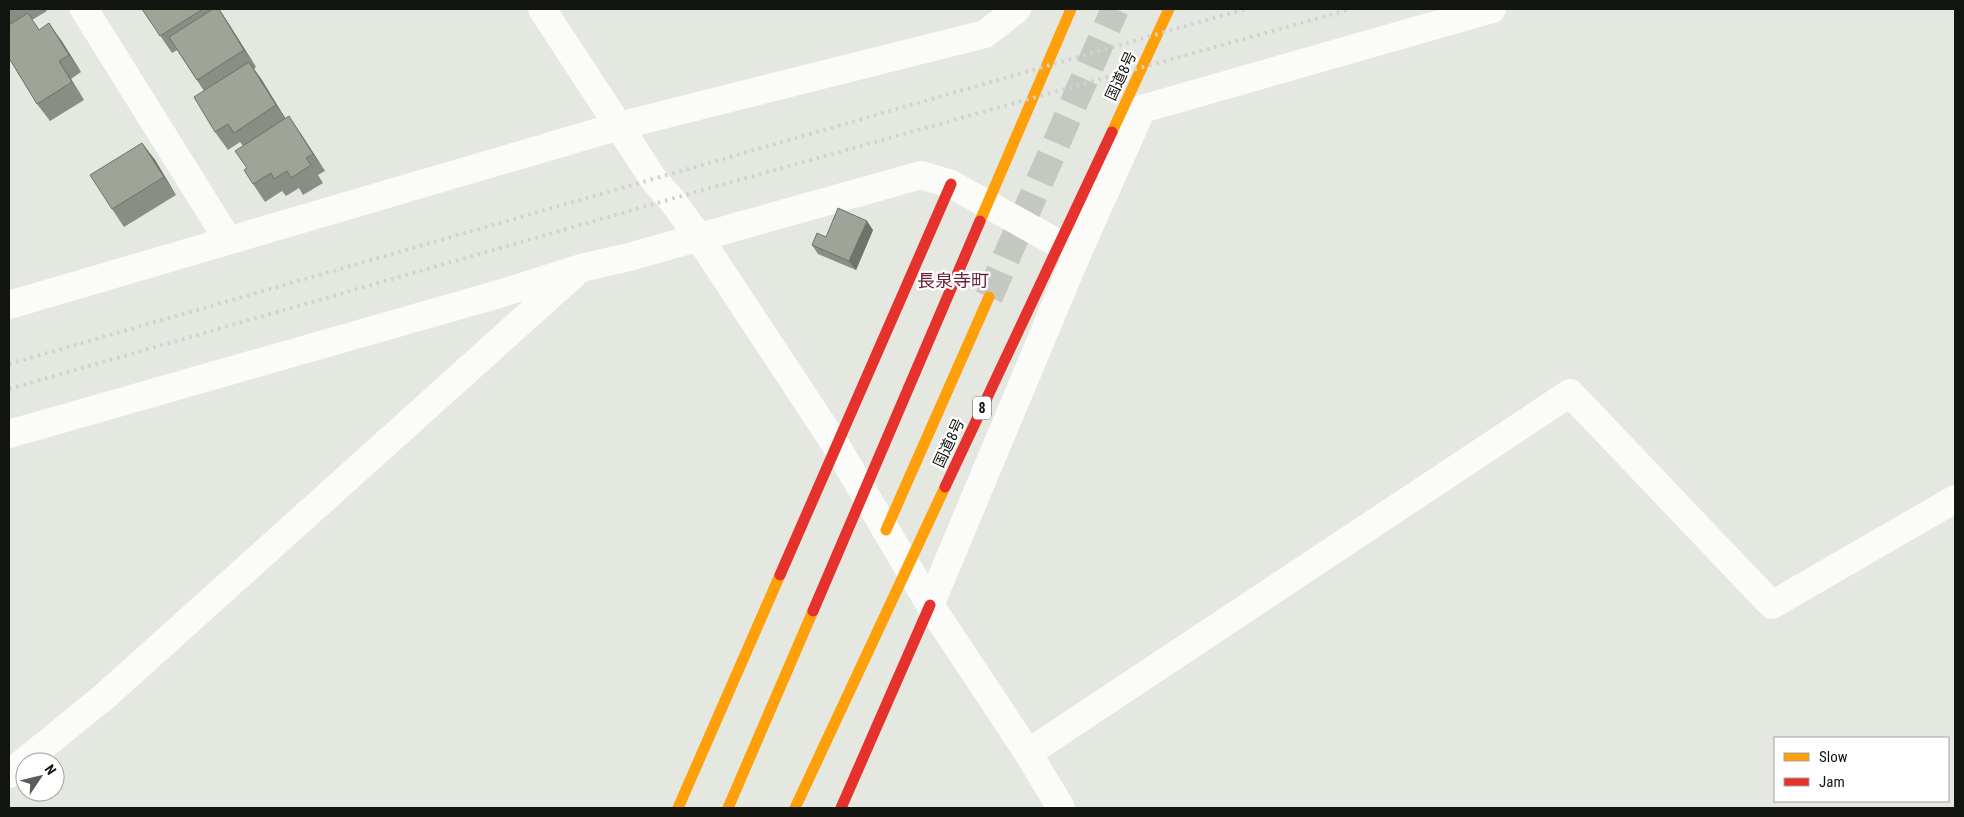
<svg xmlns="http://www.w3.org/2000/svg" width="1964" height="817" viewBox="0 0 1964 817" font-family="'Roboto Condensed','Noto Sans JP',sans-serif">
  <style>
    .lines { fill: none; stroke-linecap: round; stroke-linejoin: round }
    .secondary-tunnel { stroke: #c4c8c1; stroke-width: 28; stroke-dasharray: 28 14; stroke-linecap: butt }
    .street { stroke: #fbfcfa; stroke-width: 28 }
    .slow { stroke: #ff9f0a; stroke-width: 11 }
    .jam { stroke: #e5322d; stroke-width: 11 }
    .rail { stroke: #d0d2cf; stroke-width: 4; stroke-dasharray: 2.5 5; stroke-linecap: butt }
    .wall { fill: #898d83 }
    .shaded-wall { fill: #6f736a }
    .building { fill: #9fa498; stroke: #6f736a }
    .labels { text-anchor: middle; stroke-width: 4.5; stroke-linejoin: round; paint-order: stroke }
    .shield { fill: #fff; stroke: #585a57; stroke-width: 1 }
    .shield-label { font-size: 14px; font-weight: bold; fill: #11140f }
    .street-label { font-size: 15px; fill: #11140f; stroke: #fff }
    .quarter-label { font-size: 18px; fill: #69243a; stroke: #fff }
  </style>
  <rect width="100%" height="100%" fill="#e4e8e0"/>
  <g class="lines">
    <path class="secondary-tunnel" d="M989,297L1115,9"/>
    <g class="street">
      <path d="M84,9L228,240"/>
      <path d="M542,9L654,180L671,199L698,236L837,447L930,605L1028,753L1061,808"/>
      <path d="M9,305L619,126L985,34L1017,9"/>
      <path d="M9,434L499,294L581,268L629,257L921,175L951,184L1077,254L1142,109L1492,9"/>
      <path d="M930,605L1077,254"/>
      <path d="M1028,753L1570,393L1772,605L1955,499"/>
      <path d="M9,774L105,696L573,275"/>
    </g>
    <g class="slow">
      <path d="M1112,132L1169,9"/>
      <path d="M980,221L1071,9"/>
      <path d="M886,530L989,297"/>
      <path d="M678,808L780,575"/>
      <path d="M728,808L813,611"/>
      <path d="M795,808L945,487"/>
    </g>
    <g class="jam">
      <path d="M945,487L1112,132"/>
      <path d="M780,575L951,184"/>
      <path d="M813,611L980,221"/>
      <path d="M841,808L930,605"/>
    </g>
    <g class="rail">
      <path d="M9,364L1245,9"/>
      <path d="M9,389L671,199L1351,9"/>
    </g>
  </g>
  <g class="wall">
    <path d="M9,9H45L47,11L32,20L39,29L61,40L81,72L71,79L84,100L50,121L37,104L9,58Z"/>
    <path d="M142,9H219L256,67L254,69L286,119L301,134L325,171L318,175L323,183L303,195L299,188L286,196L282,191L265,202L253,184L247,168L243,146L240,142L228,150L215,132L204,91L177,50L172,53Z"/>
    <path d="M142,143L155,160L176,195L124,227L112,209Z"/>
    <path d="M873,230L856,270L818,254L812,245L826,237Z"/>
  </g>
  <g class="shaded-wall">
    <path d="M219,9L229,24L256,67L244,50Z"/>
    <path d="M49,23L61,40L81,72L69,55Z"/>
    <path d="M59,61L71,79L84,100L72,82Z"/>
    <path d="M249,62L262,80L288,123L276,105Z"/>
    <path d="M289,116L301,134L325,171L313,154Z"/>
    <path d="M142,143L155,160L176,195L164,177Z"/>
    <path d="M867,221L873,230L856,270L849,261Z"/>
  </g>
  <g class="building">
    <path d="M142,9H203L160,36Z"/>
    <path d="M213,9H219L244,50L197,80L169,37Z"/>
    <path d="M28,13L39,30L49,23L69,55L59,61L72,82L37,104L9,58V25Z"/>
    <path d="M249,62L276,105L234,133L228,124L215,132L194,97Z"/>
    <path d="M289,116L313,154L306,158L311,165L291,178L287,171L274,179L271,173L253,184L244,170L247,168L235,151Z"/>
    <path d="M142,143L164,177L112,209L90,175Z"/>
    <path d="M838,208L867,221L849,261L812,245L817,233L826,237Z"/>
  </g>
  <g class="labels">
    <rect class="shield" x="973" y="396.5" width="18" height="23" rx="4"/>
    <g class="shield-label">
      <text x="982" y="413">8</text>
    </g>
    <g class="street-label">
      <text transform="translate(1121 76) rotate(-65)" y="5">国道8号</text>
      <text transform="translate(949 443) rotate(-65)" y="5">国道8号</text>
    </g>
    <g class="quarter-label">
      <text x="953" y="287">長泉寺町</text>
    </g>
  </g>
  <rect width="1964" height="817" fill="none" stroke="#11140f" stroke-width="20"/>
  <rect x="1774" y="737" width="175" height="65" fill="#ffffff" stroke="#a0a19f"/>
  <rect x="1784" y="753" width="25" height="8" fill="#ff9f0a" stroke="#a0a19f"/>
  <text x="1819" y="762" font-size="15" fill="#11140f">Slow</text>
  <rect x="1784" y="778" width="25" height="8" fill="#e5322d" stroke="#a0a19f"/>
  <text x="1819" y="787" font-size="15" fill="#11140f">Jam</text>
  <g transform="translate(40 777) rotate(55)"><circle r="24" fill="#ffffff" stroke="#a0a19f"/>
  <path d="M0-4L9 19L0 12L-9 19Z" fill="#5b5e58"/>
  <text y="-8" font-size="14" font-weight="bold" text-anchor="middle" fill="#11140f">N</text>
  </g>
</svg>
